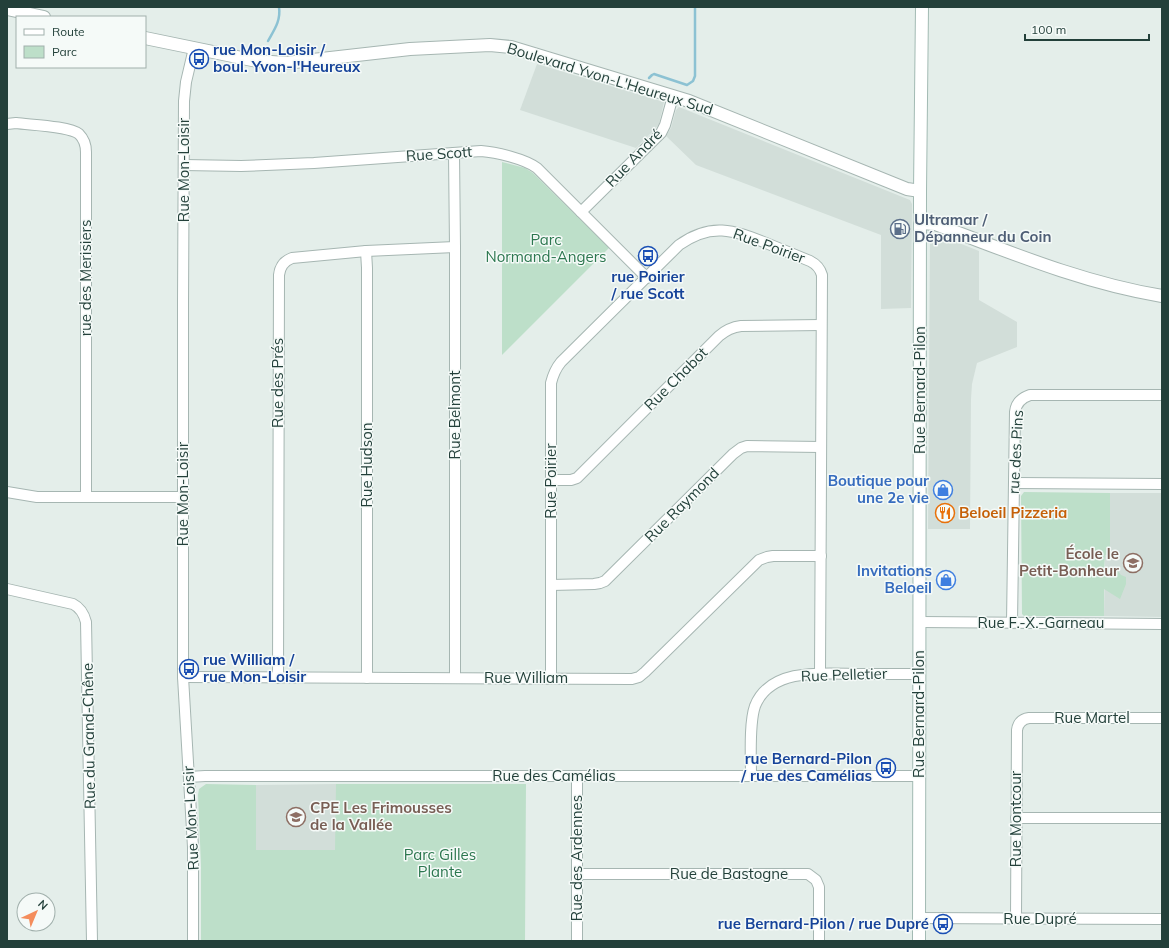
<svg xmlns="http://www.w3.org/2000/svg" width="1169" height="948" viewBox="0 0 1169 948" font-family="Mulish,sans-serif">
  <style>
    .built { fill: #d2ded9 }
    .green { fill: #bddfc9 }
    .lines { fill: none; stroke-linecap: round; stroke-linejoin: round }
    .stream { stroke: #8cc2d3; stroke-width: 2.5 }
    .minor-casing { stroke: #a6b6b2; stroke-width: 12 }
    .tertiary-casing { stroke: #a6b6b2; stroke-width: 14 }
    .secondary-casing { stroke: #a2bab3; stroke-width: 14 }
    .minor { stroke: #fff; stroke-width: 10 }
    .tertiary { stroke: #fff; stroke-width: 12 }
    .secondary { stroke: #fff; stroke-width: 12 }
    .labels { text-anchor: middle; stroke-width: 3; stroke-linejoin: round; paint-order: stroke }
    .transit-label { font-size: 15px; font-weight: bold; fill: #164399; stroke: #f5faf8; text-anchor: start }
    .street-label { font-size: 15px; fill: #23403a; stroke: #f5faf8 }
    .service-label { font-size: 15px; font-weight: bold; fill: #4e5e75; stroke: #f5faf8; text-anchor: start }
    .park-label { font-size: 15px; fill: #2c774f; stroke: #f5faf8 }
    .shop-label { font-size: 15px; font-weight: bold; fill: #366cbe; stroke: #f5faf8; text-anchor: end }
    .food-label { font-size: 15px; font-weight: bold; fill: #c56008; stroke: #f5faf8; text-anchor: start }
    .education-label { font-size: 15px; font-weight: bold; fill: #785e54; stroke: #f5faf8; text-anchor: end }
  </style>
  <rect width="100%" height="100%" fill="#e4eeea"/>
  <g class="built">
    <path d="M537,64L664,102L659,124L655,129L636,148L520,110Z"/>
    <path d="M679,107L910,200L912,204L911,308L881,309V235L696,165L666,136L671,128L676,110Z"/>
    <path d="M934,235H939L979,251V300L1017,322V347L977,363L972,384L971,399L970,529H928L930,237Z"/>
    <path d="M1110,493H1162V617L1104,616L1105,554H1110Z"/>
    <path d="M336,784V850H256V785Z"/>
  </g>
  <g class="green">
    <path d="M502,162L525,168L533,173L609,248L502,355Z"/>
    <path d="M1024,492L1110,493V555H1105L1104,572L1117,570L1121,575L1126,577V584L1120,599L1104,589V616H1024L1022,614L1021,496Z"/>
    <path d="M206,784L256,785V850H335L336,784H526L525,941H201V865L198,795L199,789Z"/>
  </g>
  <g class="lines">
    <g class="stream">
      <path d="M268,41C274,30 281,21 279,7"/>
      <path d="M649,78L652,75L654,74L687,85L693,81L695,76V7"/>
    </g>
    <g class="minor-casing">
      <g id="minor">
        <path d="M7,124L16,123C30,125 69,126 79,134C84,139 86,145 86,152V497"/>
        <path d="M454,153L455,247V677"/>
        <path d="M184,165L241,166L314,163L481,151C496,152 525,159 537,168L647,278"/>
        <path d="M581,212L661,133L665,125L673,96"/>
        <path d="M366,251L367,268V678"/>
        <path d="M551,480H571L577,478L719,336C726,330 733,327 741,326L821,325"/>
        <path d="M1014,483L1162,484"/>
        <path d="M7,492L37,497H183"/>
        <path d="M551,585L594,584L600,583L605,581L733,454L741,448L747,446L821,447"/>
        <path d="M7,589L73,604C81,608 84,614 86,622L92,941"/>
        <path d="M920,622L1162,624"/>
        <path d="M1012,623L1015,412C1016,403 1021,398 1030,395H1162"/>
        <path d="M183,677L632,679L639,677L645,672L759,560L767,557L773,556H821"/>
        <path d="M278,678L279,275C280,266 284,261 292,258L366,251L455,247"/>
        <path d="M551,678V383C553,375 556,368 561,362L679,245C711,222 733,230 766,243C781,249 795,255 810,261C816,264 820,268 822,275L820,673"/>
        <path d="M751,776C751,757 749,723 755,706C770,668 822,673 855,674C877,674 898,674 919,674"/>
        <path d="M189,777L205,776H919"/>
        <path d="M1016,818H1162"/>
        <path d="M578,874H808L816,880L819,887V941"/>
        <path d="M919,918L1162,919"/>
        <path d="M1016,919L1017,730C1018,723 1022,719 1029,718H1162"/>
        <path d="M193,941V847L183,677V303L184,101L186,82L194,48"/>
        <path d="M577,941V776"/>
      </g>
    </g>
    <g class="tertiary-casing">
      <g id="tertiary">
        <path d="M7,9L44,17"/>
        <path d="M145,38L257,61L286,63L410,49L490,45L511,47L689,101L907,189L920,191"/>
        <path d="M921,223L935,224C1009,252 1083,283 1162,296"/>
      </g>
    </g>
    <g class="secondary-casing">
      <path id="secondary" d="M919,941L920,191L922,7"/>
    </g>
    <use href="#minor" class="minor"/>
    <use href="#tertiary" class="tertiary"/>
    <use href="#secondary" class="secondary"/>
  </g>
  <defs>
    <g id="bus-ring" transform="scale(1)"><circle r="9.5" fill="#f5faf8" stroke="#1a4fb4" stroke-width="1.5"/><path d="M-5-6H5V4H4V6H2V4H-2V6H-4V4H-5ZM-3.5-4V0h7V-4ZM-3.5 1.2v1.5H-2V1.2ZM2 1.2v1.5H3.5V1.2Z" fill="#1a4fb4"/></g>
    <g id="fuel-ring" transform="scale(1)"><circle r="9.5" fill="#f5faf8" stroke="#5c6f8a" stroke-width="1.5"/><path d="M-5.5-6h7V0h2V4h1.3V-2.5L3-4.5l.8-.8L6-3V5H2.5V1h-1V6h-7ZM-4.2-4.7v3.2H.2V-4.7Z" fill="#5c6f8a"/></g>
    <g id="shop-ring" transform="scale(1)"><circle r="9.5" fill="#f5faf8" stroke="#3f7fe0" stroke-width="1.5"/><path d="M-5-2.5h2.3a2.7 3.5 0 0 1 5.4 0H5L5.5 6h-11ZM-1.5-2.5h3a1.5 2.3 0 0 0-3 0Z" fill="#3f7fe0"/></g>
    <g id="restaurant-ring" transform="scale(1)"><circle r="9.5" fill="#f5faf8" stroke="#e8710a" stroke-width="1.5"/><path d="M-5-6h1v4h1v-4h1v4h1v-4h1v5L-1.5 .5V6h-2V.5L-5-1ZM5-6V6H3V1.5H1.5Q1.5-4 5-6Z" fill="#e8710a"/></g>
    <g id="school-ring" transform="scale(1)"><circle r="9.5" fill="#f5faf8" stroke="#8d6e63" stroke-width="1.5"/><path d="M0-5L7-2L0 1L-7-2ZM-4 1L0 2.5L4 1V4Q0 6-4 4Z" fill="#8d6e63"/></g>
  </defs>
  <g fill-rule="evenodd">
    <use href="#bus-ring" x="199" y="59"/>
    <use href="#fuel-ring" x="900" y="229"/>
    <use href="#bus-ring" x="648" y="256"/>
    <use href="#shop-ring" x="943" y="490"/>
    <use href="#restaurant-ring" x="945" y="513"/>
    <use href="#school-ring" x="1133" y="563"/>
    <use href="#shop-ring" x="946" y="580"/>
    <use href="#bus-ring" x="189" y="669"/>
    <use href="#bus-ring" x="886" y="768"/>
    <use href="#school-ring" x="296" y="817"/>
    <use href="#bus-ring" x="943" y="924"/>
  </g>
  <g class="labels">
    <g class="transit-label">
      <text x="213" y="55">rue Mon-Loisir /<tspan x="213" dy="17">boul. Yvon-l'Heureux</tspan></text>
      <text x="648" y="282" text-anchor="middle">rue Poirier<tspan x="648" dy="17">/ rue Scott</tspan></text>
      <text x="203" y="665">rue William /<tspan x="203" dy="17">rue Mon-Loisir</tspan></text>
      <text x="872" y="764" text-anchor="end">rue Bernard-Pilon<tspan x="872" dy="17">/ rue des Camélias</tspan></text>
      <text x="929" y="929" text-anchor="end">rue Bernard-Pilon / rue Dupré</text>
    </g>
    <g class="street-label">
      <text transform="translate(610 79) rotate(17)" y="5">Boulevard Yvon-L'Heureux Sud</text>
      <text transform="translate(439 154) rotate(-4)" y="5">Rue Scott</text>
      <text transform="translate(634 158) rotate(-46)" y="5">Rue André</text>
      <text transform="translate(184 170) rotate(-90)" y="5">Rue Mon-Loisir</text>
      <text transform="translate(769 246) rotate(20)" y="5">Rue Poirier</text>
      <text transform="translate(86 278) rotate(-90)" y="5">rue des Merisiers</text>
      <text transform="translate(676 379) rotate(-45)" y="5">Rue Chabot</text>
      <text transform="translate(278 383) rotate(-90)" y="5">Rue des Prés</text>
      <text transform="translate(920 390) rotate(-90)" y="5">Rue Bernard-Pilon</text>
      <text transform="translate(455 415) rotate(-90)" y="5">Rue Belmont</text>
      <text transform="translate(1016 452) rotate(-87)" y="5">rue des Pins</text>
      <text transform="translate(367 465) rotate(-90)" y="5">Rue Hudson</text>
      <text transform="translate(551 481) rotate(-90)" y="5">Rue Poirier</text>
      <text transform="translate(183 494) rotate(-90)" y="5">Rue Mon-Loisir</text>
      <text transform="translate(682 505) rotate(-45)" y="5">Rue Raymond</text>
      <text x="1041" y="628">Rue F.-X.-Garneau</text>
      <text transform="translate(844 675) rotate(-2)" y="5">Rue Pelletier</text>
      <text x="526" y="683">Rue William</text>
      <text transform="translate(919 714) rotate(-90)" y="5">Rue Bernard-Pilon</text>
      <text x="1092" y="723">Rue Martel</text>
      <text transform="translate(89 736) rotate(-91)" y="5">Rue du Grand-Chêne</text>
      <text x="554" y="781">Rue des Camélias</text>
      <text transform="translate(191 818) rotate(-93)" y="5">Rue Mon-Loisir</text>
      <text transform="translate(1016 819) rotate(-90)" y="5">Rue Montcour</text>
      <text transform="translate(577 858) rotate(-90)" y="5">Rue des Ardennes</text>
      <text x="729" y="879">Rue de Bastogne</text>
      <text x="1040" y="924">Rue Dupré</text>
    </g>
    <g class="service-label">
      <text x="914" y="225">Ultramar /<tspan x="914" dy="17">Dépanneur du Coin</tspan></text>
    </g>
    <g class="park-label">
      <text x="546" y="245">Parc<tspan x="546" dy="17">Normand-Angers</tspan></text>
      <text x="440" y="860">Parc Gilles<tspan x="440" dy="17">Plante</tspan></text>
    </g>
    <g class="shop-label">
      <text x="929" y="486">Boutique pour<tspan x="929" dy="17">une 2e vie</tspan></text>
      <text x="932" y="576">Invitations<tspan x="932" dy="17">Beloeil</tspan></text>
    </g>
    <g class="food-label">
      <text x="959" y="518">Beloeil Pizzeria</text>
    </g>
    <g class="education-label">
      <text x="1119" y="559">École le<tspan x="1119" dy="17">Petit-Bonheur</tspan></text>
      <text x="310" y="813" text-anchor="start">CPE Les Frimousses<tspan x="310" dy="17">de la Vallée</tspan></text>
    </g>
  </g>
  <rect width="1169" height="948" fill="none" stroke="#23403a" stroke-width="16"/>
  <rect x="16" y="16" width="130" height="52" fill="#f5faf8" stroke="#a1b0ac"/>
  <rect x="24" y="29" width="20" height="6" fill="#ffffff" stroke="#a1b0ac"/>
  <text x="52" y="36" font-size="12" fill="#23403a">Route</text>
  <rect x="24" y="46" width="20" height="12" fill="#bddfc9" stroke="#a1b0ac"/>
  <text x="52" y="56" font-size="12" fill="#23403a">Parc</text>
  <g transform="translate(36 912) rotate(44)"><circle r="19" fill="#f5faf8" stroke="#a1b0ac"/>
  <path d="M0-3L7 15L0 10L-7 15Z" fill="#f48d5c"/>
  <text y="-6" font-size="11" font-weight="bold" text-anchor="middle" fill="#23403a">N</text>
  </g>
  <path d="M1025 34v6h124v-6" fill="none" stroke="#23403a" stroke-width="2"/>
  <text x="1031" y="34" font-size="12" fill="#23403a" stroke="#f5faf8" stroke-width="3" paint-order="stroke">100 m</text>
</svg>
